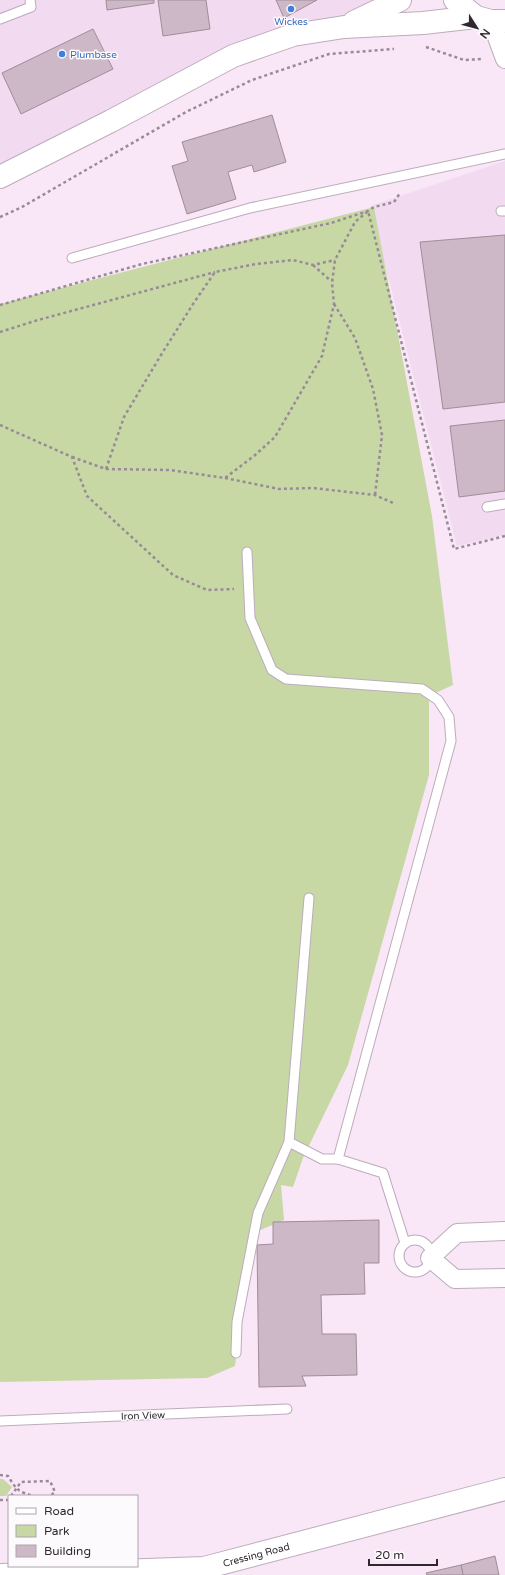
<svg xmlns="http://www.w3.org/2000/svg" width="505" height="1575" viewBox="0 0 505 1575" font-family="'Varela Round',sans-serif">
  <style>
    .built { fill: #f2daf0 }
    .green { fill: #c7d8a4 }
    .building { fill: #ccb8c6; stroke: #a08d99 }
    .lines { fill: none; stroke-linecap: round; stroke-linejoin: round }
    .service-casing { stroke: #bdacbc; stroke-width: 11 }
    .minor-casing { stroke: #bdacbc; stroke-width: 20 }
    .tertiary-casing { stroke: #bdacbc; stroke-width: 24 }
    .secondary-casing { stroke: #bdacbc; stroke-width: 24 }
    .path { stroke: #988b97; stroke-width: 2.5; stroke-dasharray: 3 3; stroke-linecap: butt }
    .service { stroke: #fff; stroke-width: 9 }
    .minor { stroke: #fff; stroke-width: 18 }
    .tertiary { stroke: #fff; stroke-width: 22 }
    .secondary { stroke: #fff; stroke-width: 22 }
    .shop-dot { fill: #3f7fe0; stroke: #fdfafd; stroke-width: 1.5 }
    .labels { text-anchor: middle; stroke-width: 3; stroke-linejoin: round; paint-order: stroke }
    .shop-label { font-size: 10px; fill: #366cbe; stroke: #fdfafd }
    .street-label { font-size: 10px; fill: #2f292f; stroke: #fdfafd }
  </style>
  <rect width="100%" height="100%" fill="#f9e7f8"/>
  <g class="built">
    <path d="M0,0H379L344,27L293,35L0,177Z"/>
    <path d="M505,161V535L457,546L370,206Z"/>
  </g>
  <g class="green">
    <path d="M374,207L432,516L453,685L429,696V775L348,1065L303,1158L293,1187L281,1185L284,1220L251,1234L235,1366L207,1378L0,1382V304Z"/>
    <path d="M0,1479H3L12,1487L6,1496H0Z"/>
  </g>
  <g class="building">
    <path d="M106,0H154V3L107,10Z"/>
    <path d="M158,0H206L210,29L163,36Z"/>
    <path d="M276,0H317L284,18Z"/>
    <path d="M93,29L113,69L21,114L2,73Z"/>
    <path d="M272,115L286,162L254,172L252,165L228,172L236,199L187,214L172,166L188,161L182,142Z"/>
    <path d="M505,235V402L443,409L420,242Z"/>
    <path d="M505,420V491L459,497L450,426Z"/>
    <path d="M379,1220V1263H364L365,1294L321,1295L322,1334H356L357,1375L302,1376L306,1386L259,1387L257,1245L273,1244V1222Z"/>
    <path d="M495,1556L499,1575H463L461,1565Z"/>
    <path d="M461,1565L463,1575H427L426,1573Z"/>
  </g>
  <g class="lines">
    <g class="service-casing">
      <g id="service">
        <path d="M0,19L31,7L30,0"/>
        <path d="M501,211H505"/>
        <path d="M72,258L250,208L505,154"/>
        <path d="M487,507L505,504"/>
        <path d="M247,552L250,618L272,670L286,679L422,689L438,700L449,717L451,741L338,1159L383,1173L405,1243"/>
        <path d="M309,898L289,1142L322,1159H338"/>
        <circle cx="415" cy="1256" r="16"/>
        <path d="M236,1353L237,1322L258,1213L289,1142"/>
        <path d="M0,1421L287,1409"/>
      </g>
    </g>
    <g class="minor-casing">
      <g id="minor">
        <path d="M491,21L505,59"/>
        <path d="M505,1231L457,1233L430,1258L455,1279L505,1278"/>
      </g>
    </g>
    <g class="tertiary-casing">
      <g id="tertiary">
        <path id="s1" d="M2,1575L204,1568L505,1489"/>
      </g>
    </g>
    <g class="secondary-casing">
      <g id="secondary">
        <path d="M455,0L476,17"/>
        <path d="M354,22L400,0"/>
        <path d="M0,177L111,121L233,56L293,35L344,27L423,23L476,17L491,21H505"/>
      </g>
    </g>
    <g class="path">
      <path d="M426,47L464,60L483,59"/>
      <path d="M0,217L22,207L186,112L252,80L329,54L394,49"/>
      <path d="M313,265L331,281"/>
      <path d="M334,304L355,338L373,389L382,435L375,495"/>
      <path d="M0,305L142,264L331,223L368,211L374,207L394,202L400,193"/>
      <path d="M0,332L38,320L215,272"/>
      <path d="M0,425L72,457L87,496L173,575L207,590L234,589"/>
      <path d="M72,457L106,469L170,470L225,478L254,456L275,437L322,356L334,304L332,283L335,260L355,222L368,211L454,549L505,536"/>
      <path d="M106,469L124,417L161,355L193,304L215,272L256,264L293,260L313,265L335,260"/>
      <path d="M225,478L279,489L313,488L375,495L393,503"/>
      <path d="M0,1475L8,1476C16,1489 18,1492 34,1496"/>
      <path d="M11,1496L21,1482L50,1481L55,1492L50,1496"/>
      <path d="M0,1500H8L9,1498"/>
    </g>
    <use href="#service" class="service"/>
    <use href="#minor" class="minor"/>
    <use href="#tertiary" class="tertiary"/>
    <use href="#secondary" class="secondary"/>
  </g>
  <g class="shop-dot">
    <circle cx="291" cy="9" r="4"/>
    <circle cx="62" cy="54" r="4"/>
  </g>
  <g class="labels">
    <g class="shop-label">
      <text x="291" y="25">Wickes</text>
      <text x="70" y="58" text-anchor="start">Plumbase</text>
    </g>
    <g class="street-label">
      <text transform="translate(143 1415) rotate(-2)" y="4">Iron View</text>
      <text dy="4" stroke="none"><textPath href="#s1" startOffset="256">Cressing Road</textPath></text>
    </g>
  </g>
  <rect x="8" y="1495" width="130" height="72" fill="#fdfafd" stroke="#aba6ab"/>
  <rect x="16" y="1508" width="20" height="6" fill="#ffffff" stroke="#aba6ab"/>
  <text x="44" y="1515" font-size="12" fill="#2f292f">Road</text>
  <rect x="16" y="1525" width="20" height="12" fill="#c7d8a4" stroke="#aba6ab"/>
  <text x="44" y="1535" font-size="12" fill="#2f292f">Park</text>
  <rect x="16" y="1545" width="20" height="12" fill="#ccb8c6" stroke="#aba6ab"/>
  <text x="44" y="1555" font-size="12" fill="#2f292f">Building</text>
  <g transform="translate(477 28) rotate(126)" stroke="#fdfafd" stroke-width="3" paint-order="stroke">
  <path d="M0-3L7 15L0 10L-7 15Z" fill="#2f292f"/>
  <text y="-6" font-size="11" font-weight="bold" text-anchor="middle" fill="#2f292f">N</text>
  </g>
  <path d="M369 1559v6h68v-6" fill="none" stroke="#2f292f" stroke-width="2"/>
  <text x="375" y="1559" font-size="12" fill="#2f292f" stroke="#fdfafd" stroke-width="3" paint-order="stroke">20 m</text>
</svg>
